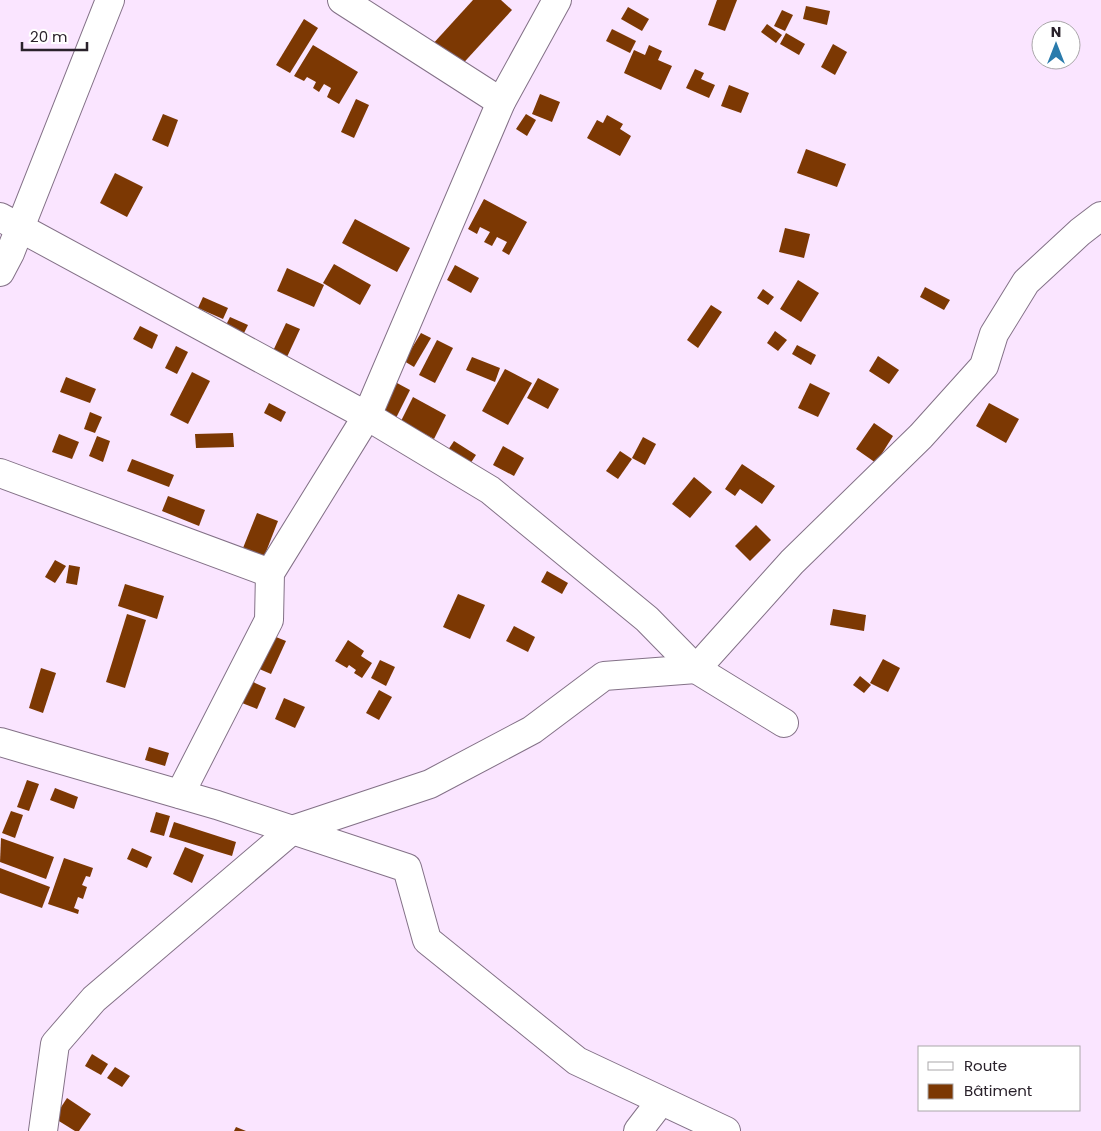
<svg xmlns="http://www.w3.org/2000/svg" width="1101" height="1131" viewBox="0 0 1101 1131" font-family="Poppins,sans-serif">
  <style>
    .building { fill: #7c3803 }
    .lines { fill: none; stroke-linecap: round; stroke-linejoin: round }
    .minor-casing { stroke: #837187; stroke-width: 30 }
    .minor { stroke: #fff; stroke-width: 28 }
  </style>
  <rect width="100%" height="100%" fill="#fae5ff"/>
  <g class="building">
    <path d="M473,0H501L512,10L457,70L431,46Z"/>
    <path d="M717,0H737L725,31L708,25Z"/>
    <path d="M806,6L830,11L827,25L803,19Z"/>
    <path d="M628,7L649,19L642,31L621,19Z"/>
    <path d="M782,10L793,15L785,31L774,26Z"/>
    <path d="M304,19L318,28L290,73L276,65Z"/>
    <path d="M767,24L782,35L776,43L761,32Z"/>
    <path d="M612,29L636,41L630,53L606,41Z"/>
    <path d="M786,33L805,44L799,55L780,44Z"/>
    <path d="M833,44L847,52L835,75L821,67Z"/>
    <path d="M313,45L358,72L339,104L327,97L331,88L324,84L319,92L313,88L316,82L307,77L304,81L294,76Z"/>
    <path d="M649,45L662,51L658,60L672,66L661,90L624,73L634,50L645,55Z"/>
    <path d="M695,69L704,73L701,79L715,85L709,98L686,88Z"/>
    <path d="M729,85L749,93L741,113L721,106Z"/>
    <path d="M540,94L560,102L552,122L532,114Z"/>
    <path d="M356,99L369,105L354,138L341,132Z"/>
    <path d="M163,114L178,120L168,147L152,140Z"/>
    <path d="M526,114L536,120L527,136L516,129Z"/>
    <path d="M607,115L623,124L620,129L631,136L620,156L587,138L597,120L603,123Z"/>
    <path d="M806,149L846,164L837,187L797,173Z"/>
    <path d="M115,173L143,187L127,217L100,203Z"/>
    <path d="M484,199L527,222L509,255L502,251L507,242L497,237L492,246L484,242L490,232L480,227L477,234L468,229Z"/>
    <path d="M355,219L410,248L397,272L342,243Z"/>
    <path d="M785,228L810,234L804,258L779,252Z"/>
    <path d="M334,264L371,285L360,305L323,283Z"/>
    <path d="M455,265L479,278L471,293L447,280Z"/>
    <path d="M287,268L324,285L314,307L277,291Z"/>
    <path d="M798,280L819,293L801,322L780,309Z"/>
    <path d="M925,287L950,300L944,310L920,297Z"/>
    <path d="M763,289L774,297L768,305L757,298Z"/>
    <path d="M203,297L228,308L223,319L198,308Z"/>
    <path d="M711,305L722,312L698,348L687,340Z"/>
    <path d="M230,317L248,325L242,337L224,329Z"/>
    <path d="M286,323L300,329L287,357L273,351Z"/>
    <path d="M140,326L158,335L152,349L133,339Z"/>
    <path d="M775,331L787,340L778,351L767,343Z"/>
    <path d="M421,333L431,338L414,367L404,361Z"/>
    <path d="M437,340L453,348L435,383L419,375Z"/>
    <path d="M797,345L816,355L811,365L792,354Z"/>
    <path d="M176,346L188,352L177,374L165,368Z"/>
    <path d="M878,356L899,370L889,384L869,371Z"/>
    <path d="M472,357L500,368L495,382L466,370Z"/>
    <path d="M505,369L532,383L508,425L482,411Z"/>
    <path d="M192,372L210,381L188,424L170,415Z"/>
    <path d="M66,377L96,389L90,403L60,392Z"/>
    <path d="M538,378L559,389L548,409L527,398Z"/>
    <path d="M397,383L410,390L395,420L382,413Z"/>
    <path d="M810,383L830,393L818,417L798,408Z"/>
    <path d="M413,397L446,415L434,439L401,421Z"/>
    <path d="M269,403L286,412L281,422L264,413Z"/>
    <path d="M989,403L1019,419L1006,443L976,426Z"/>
    <path d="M90,412L102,417L95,433L84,429Z"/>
    <path d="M874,423L893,436L876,463L856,449Z"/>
    <path d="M233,433L234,447L196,448L195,434Z"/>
    <path d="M59,434L79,442L72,459L52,452Z"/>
    <path d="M97,436L110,441L103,462L89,456Z"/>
    <path d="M643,437L656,444L645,465L632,458Z"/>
    <path d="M454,441L476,455L466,470L444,456Z"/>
    <path d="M503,446L524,458L514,476L493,465Z"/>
    <path d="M620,451L632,459L618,479L606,471Z"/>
    <path d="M132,459L174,475L169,487L127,471Z"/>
    <path d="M742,464L775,486L762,504L740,489L735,496L725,489Z"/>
    <path d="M694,477L712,492L690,518L672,504Z"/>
    <path d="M168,496L205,510L199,526L162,511Z"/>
    <path d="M257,513L278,521L264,557L243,548Z"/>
    <path d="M756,525L771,540L750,561L735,546Z"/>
    <path d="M55,560L66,566L55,583L45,577Z"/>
    <path d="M69,565L80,567L77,585L66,583Z"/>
    <path d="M547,571L568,583L562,594L541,582Z"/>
    <path d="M125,584L164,596L157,619L118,606Z"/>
    <path d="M458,594L485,605L470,639L443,627Z"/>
    <path d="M833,609L866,615L864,631L830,625Z"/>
    <path d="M127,614L146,620L125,688L106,682Z"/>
    <path d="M514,626L535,637L528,652L506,641Z"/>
    <path d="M271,635L286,641L271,674L257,668Z"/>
    <path d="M348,640L364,651L361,656L372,663L362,678L354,673L356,670L349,665L347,668L335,661Z"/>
    <path d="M883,659L900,668L888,692L870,683Z"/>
    <path d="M380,660L395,667L386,686L371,678Z"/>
    <path d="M41,668L56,673L43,713L29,708Z"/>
    <path d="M860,676L871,685L864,693L853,685Z"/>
    <path d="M251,681L266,688L257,709L242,703Z"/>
    <path d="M379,690L392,697L379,720L366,713Z"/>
    <path d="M284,698L305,707L295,728L275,719Z"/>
    <path d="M149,747L169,753L165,766L145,760Z"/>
    <path d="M27,780L39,784L29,811L17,807Z"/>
    <path d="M55,788L78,797L74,809L50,800Z"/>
    <path d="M11,811L23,815L15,838L2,833Z"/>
    <path d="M156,812L170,816L164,836L150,832Z"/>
    <path d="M174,822L236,842L232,856L169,837Z"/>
    <path d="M1,838L54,857L46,879L0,862Z"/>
    <path d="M185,847L204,855L192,883L173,874Z"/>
    <path d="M132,848L152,857L147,868L127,859Z"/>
    <path d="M64,858L93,868L90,877L86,876L82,885L87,887L83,899L78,897L74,908L79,910L78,914L48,904Z"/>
    <path d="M0,868L50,887L42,908L0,893Z"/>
    <path d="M92,1054L108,1064L101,1075L85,1066Z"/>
    <path d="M115,1067L130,1076L122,1087L107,1078Z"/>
    <path d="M67,1098L91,1114L79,1131H75L54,1118Z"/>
    <path d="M236,1127L246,1131H234Z"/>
  </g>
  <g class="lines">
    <g class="minor-casing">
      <g id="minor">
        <path d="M342,0L501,102"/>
        <path d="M0,217L367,416L490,490L647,619L696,669L784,723"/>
        <path d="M0,272L10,253L110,0"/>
        <path d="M0,473L270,573"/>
        <path d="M0,742L217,805L407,868L427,940L577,1061L726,1131"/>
        <path d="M180,794L269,620L270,573L367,416L501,102L557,0"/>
        <path d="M43,1131L55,1044L94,999L292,830L430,784L532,730L604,676L696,669L792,562L921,436L984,366L994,334L1026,282L1080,232L1101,216"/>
        <path d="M638,1131L661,1101"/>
      </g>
    </g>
    <use href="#minor" class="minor"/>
  </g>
  <rect x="918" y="1046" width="162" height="65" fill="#ffffff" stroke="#aaa7aa"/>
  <rect x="928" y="1062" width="25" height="8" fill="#ffffff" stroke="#aaa7aa"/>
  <text x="964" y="1071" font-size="15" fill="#2a222b">Route</text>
  <rect x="928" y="1084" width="25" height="15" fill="#7c3803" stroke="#aaa7aa"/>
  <text x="964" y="1096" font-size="15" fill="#2a222b">Bâtiment</text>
  <g transform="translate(1056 45)"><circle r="24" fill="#ffffff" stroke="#aaa7aa"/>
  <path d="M0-4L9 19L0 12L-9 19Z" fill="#2a7bac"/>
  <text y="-8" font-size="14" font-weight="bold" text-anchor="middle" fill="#2a222b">N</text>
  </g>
  <path d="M22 42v8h65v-8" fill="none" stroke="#2a222b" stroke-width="2.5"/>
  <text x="30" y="42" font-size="15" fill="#2a222b" stroke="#ffffff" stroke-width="4" paint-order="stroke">20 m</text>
</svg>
